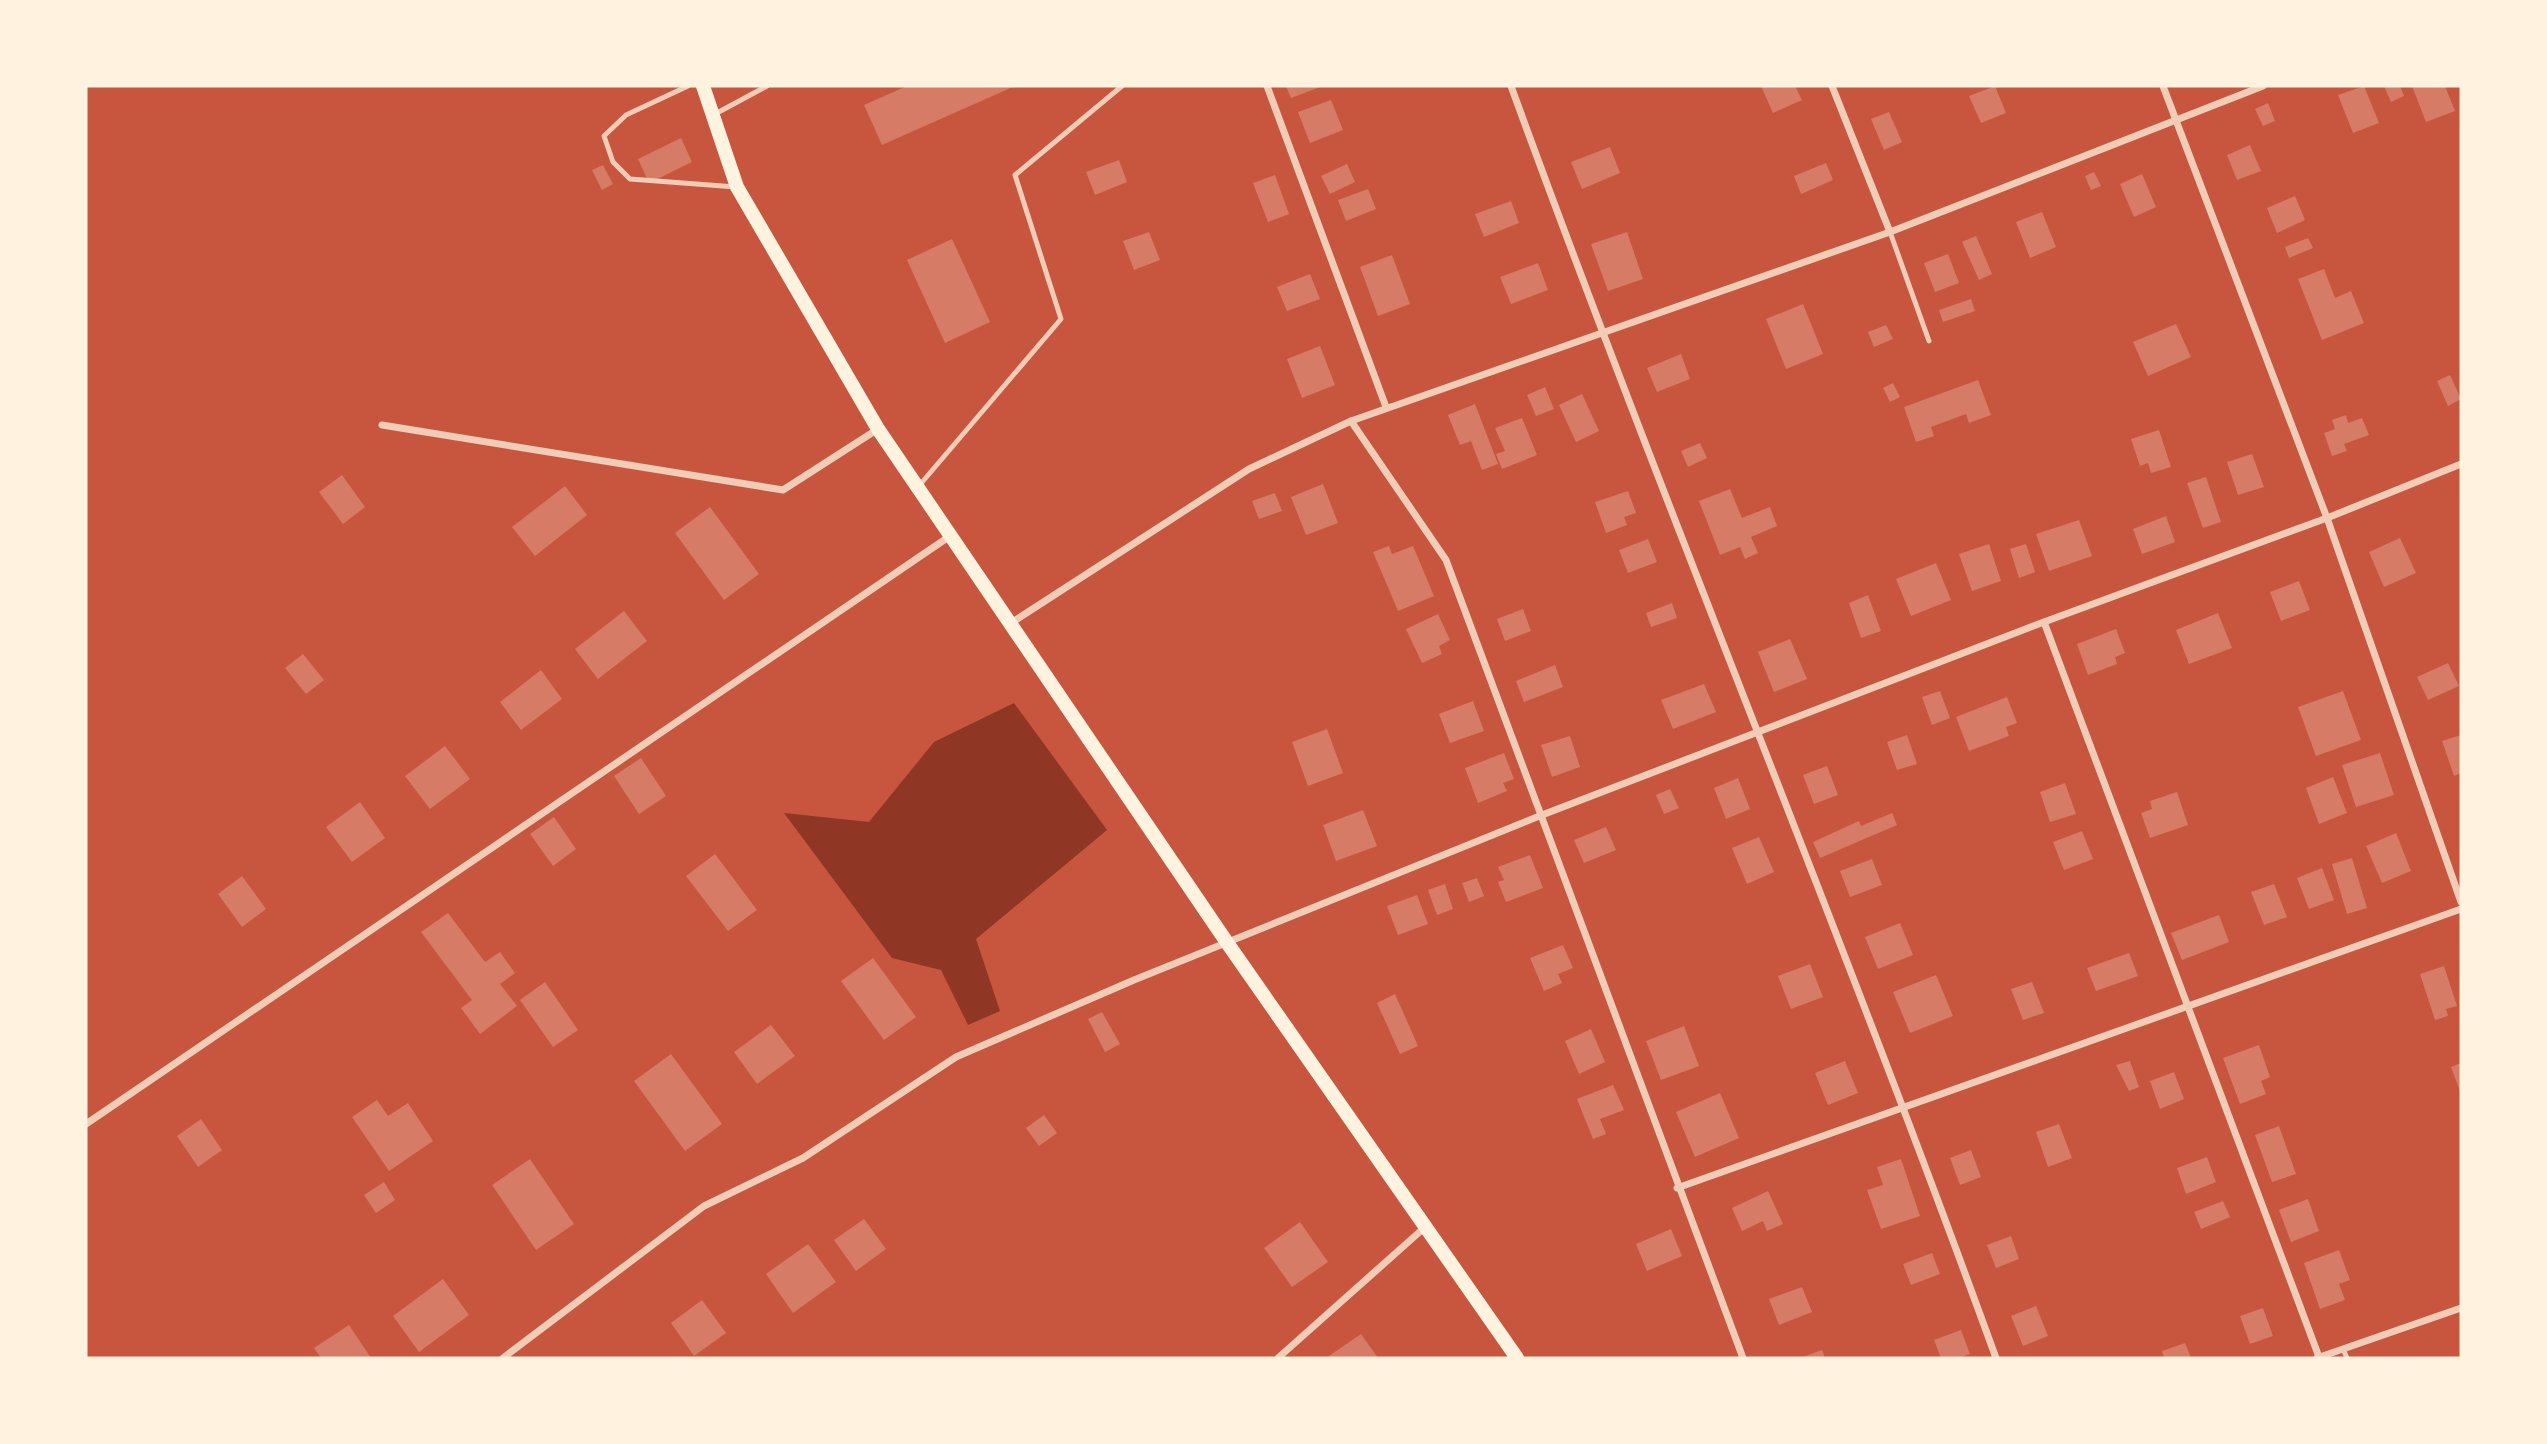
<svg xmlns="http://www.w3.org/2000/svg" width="2547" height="1444" viewBox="0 0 2547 1444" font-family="'Noto Sans',sans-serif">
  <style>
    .water { fill: #8f3625 }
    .building { fill: #d67c66 }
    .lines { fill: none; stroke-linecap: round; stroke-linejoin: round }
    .service { stroke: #f1ccb7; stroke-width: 5 }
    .minor { stroke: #f1ccb7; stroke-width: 7 }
    .secondary { stroke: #fff3e0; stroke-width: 14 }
  </style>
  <rect width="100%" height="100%" fill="#c8553d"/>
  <path class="water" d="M1014,703L1107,830L976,939L1000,1011L968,1025L941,970L892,958L784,813L869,822L934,742Z"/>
  <g class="building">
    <path d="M907,86H1015L882,145L864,105Z"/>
    <path d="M1286,86H1323L1291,98Z"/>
    <path d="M1761,86H1795L1802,100L1773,113Z"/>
    <path d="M1995,86L2006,113L1981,123L1969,96Z"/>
    <path d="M2364,86L2379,123L2353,133L2338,95Z"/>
    <path d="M2384,86H2400L2404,96L2391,102Z"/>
    <path d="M2412,86H2445L2455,111L2426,122Z"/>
    <path d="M1331,100L1343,130L1310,143L1298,112Z"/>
    <path d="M2268,103L2275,121L2263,126L2255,109Z"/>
    <path d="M1889,112L1902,142L1884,150L1871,119Z"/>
    <path d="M681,138L692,162L649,183L638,159Z"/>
    <path d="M2250,145L2261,171L2237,180L2227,155Z"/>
    <path d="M1610,147L1620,173L1582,189L1571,162Z"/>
    <path d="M1119,160L1127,182L1095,195L1086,172Z"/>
    <path d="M1826,163L1833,180L1801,194L1794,176Z"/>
    <path d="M1347,164L1355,182L1330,194L1321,176Z"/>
    <path d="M603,165L613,184L602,190L592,170Z"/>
    <path d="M2094,172L2101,186L2091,190L2085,176Z"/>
    <path d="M2142,174L2156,207L2134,217L2120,184Z"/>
    <path d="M1275,175L1289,214L1268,222L1253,183Z"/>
    <path d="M1368,189L1376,209L1346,221L1338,200Z"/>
    <path d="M2295,196L2305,220L2277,233L2267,208Z"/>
    <path d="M1511,201L1519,223L1484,237L1475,214Z"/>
    <path d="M2042,212L2056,247L2030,258L2016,222Z"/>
    <path d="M1149,232L1160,260L1134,270L1123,241Z"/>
    <path d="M1627,232L1643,279L1608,291L1591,244Z"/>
    <path d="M1976,236L1992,274L1979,280L1962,242Z"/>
    <path d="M2308,238L2313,248L2289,258L2285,247Z"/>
    <path d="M952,239L990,322L945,343L907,260Z"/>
    <path d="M1948,254L1959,283L1935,292L1924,263Z"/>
    <path d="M1392,255L1410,304L1378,316L1360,267Z"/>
    <path d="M1538,263L1548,290L1511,304L1500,277Z"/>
    <path d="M2324,269L2335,298L2351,291L2364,323L2322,340L2298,279Z"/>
    <path d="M1310,274L1320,299L1287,311L1277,287Z"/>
    <path d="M1971,299L1975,311L1943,322L1939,310Z"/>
    <path d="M1803,304L1823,354L1786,369L1766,319Z"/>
    <path d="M2176,324L2191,357L2148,376L2133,342Z"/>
    <path d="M1886,325L1893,339L1874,347L1868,332Z"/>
    <path d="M1320,346L1335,385L1302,398L1287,359Z"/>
    <path d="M1681,354L1690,379L1657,392L1647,368Z"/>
    <path d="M2450,375L2461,399L2448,406L2437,381Z"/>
    <path d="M1978,380L1991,415L1969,423L1966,414L1931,427L1934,436L1916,442L1904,407Z"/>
    <path d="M1893,383L1900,397L1890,402L1883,388Z"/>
    <path d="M1545,387L1554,409L1536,416L1527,395Z"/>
    <path d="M1582,394L1599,431L1576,442L1559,405Z"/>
    <path d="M1475,404L1498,464L1482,470L1471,441L1460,445L1448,415Z"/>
    <path d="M2346,415L2348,423L2362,418L2369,435L2344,444L2347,451L2332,456L2324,433L2335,429L2332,420Z"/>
    <path d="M1522,418L1537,455L1502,469L1496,454L1505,451L1495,428Z"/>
    <path d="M2159,430L2171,467L2151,473L2148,463L2140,466L2131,439Z"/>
    <path d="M1700,443L1707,458L1688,467L1681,451Z"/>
    <path d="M2252,454L2264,487L2238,495L2227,462Z"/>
    <path d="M342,475L365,507L343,524L319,492Z"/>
    <path d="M2206,477L2221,522L2203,528L2187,483Z"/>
    <path d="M1323,484L1338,523L1306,535L1291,497Z"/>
    <path d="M565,486L587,515L535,556L512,527Z"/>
    <path d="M1730,489L1742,518L1770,507L1777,526L1751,537L1758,553L1745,559L1740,547L1720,555L1699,501Z"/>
    <path d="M1628,491L1636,513L1624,517L1627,525L1606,533L1595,502Z"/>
    <path d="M1275,493L1282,511L1259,519L1252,501Z"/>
    <path d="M710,507L759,574L724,600L675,533Z"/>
    <path d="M2166,516L2175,542L2142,554L2133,529Z"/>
    <path d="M2079,520L2092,556L2049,571L2036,534Z"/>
    <path d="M2400,538L2416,573L2384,587L2369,552Z"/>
    <path d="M1648,539L1657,562L1628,573L1619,550Z"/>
    <path d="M1989,544L2001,581L1972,591L1959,554Z"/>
    <path d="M2026,544L2035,572L2019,578L2010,549Z"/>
    <path d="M1389,546L1392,554L1413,546L1434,596L1398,611L1373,552Z"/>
    <path d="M1936,563L1951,600L1911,616L1896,579Z"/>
    <path d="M2299,581L2310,610L2281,621L2270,592Z"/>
    <path d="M1868,595L1881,631L1861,638L1849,603Z"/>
    <path d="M1672,603L1677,618L1651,627L1646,613Z"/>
    <path d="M1523,609L1531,631L1505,641L1497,619Z"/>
    <path d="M624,611L647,641L598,679L575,649Z"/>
    <path d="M2218,613L2232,648L2189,664L2176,630Z"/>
    <path d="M1438,614L1450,640L1439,646L1442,654L1422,663L1406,629Z"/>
    <path d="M2116,629L2125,653L2115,657L2117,664L2088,675L2077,644Z"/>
    <path d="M1790,639L1807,679L1774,692L1758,652Z"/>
    <path d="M303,654L324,680L306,694L285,668Z"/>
    <path d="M2448,663L2459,686L2428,700L2417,677Z"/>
    <path d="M1555,665L1563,687L1524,702L1516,681Z"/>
    <path d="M541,670L562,699L521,730L500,702Z"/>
    <path d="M1704,684L1716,712L1673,729L1661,700Z"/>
    <path d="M1940,691L1950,718L1932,725L1922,697Z"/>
    <path d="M2343,691L2361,740L2316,756L2298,707Z"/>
    <path d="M2007,697L2017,723L2006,727L2009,736L1969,751L1956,717Z"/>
    <path d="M1473,701L1484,731L1450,743L1439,714Z"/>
    <path d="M1327,729L1343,773L1308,786L1292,742Z"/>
    <path d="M1907,735L1917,764L1897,770L1887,742Z"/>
    <path d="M2461,735V773L2454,776L2442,741Z"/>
    <path d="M1570,736L1580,767L1552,777L1541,745Z"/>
    <path d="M445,746L470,779L430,809L405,776Z"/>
    <path d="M1504,753L1514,779L1503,783L1507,791L1478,803L1465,768Z"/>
    <path d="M2380,753L2394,795L2356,807L2342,765Z"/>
    <path d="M641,758L666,796L639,814L614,776Z"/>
    <path d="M1827,766L1838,795L1814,804L1803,775Z"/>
    <path d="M2333,777L2347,813L2319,824L2306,788Z"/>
    <path d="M1738,778L1750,809L1726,819L1714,788Z"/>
    <path d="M2065,783L2076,814L2050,822L2040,792Z"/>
    <path d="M1670,789L1679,808L1664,814L1656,795Z"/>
    <path d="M2177,792L2188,825L2150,838L2141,813L2152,809L2150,801Z"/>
    <path d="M360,802L385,838L352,862L326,827Z"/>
    <path d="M1363,810L1377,846L1336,861L1323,825Z"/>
    <path d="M1892,813L1897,825L1820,858L1813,842L1859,821L1861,826Z"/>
    <path d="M554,817L576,849L553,866L530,834Z"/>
    <path d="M1606,827L1616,850L1584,863L1574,840Z"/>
    <path d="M2082,831L2093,859L2064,870L2053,842Z"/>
    <path d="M2396,833L2411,871L2382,883L2366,846Z"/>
    <path d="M1759,837L1774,872L1747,884L1732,848Z"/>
    <path d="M715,854L757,910L728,931L686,876Z"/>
    <path d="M1530,855L1543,888L1506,902L1498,882L1504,880L1498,867Z"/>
    <path d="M2352,858L2367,908L2347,914L2332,864Z"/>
    <path d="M1872,859L1882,885L1850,897L1840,871Z"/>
    <path d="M2322,868L2334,900L2309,909L2297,878Z"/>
    <path d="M242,876L266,909L242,927L218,894Z"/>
    <path d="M1477,878L1484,896L1469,902L1462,883Z"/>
    <path d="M1445,884L1453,909L1437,915L1428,890Z"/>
    <path d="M2274,884L2287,917L2264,925L2251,892Z"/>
    <path d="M1417,895L1428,924L1398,935L1387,906Z"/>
    <path d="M448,913L485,962L500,952L515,973L500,984L517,1006L480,1034L461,1008L472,1000L421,932Z"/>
    <path d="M2219,915L2229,942L2182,960L2171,933Z"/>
    <path d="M1900,923L1913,955L1878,969L1865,937Z"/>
    <path d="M1563,945L1573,968L1558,974L1562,983L1544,991L1530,958Z"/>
    <path d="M2129,953L2138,976L2096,991L2087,968Z"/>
    <path d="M873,958L916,1017L884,1040L841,981Z"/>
    <path d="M1810,964L1823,997L1791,1009L1778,976Z"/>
    <path d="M2444,966L2457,1006L2446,1009L2448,1016L2435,1020L2420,974Z"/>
    <path d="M1936,975L1953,1016L1910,1033L1893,992Z"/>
    <path d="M545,982L578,1030L553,1047L520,1000Z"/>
    <path d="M2032,982L2044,1013L2023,1020L2011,989Z"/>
    <path d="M1395,994L1418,1046L1400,1054L1377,1003Z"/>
    <path d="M1102,1012L1120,1044L1105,1052L1088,1019Z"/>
    <path d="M771,1025L795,1056L757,1084L734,1052Z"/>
    <path d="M1684,1026L1699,1066L1661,1080L1646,1041Z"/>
    <path d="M1591,1029L1605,1062L1579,1074L1565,1041Z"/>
    <path d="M2259,1045L2270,1077L2261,1081L2266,1094L2240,1104L2223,1058Z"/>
    <path d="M671,1054L722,1124L685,1151L634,1081Z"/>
    <path d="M1845,1061L1858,1093L1828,1105L1815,1073Z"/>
    <path d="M2130,1061L2139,1087L2129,1091L2116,1065Z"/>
    <path d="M2461,1063V1094L2451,1067Z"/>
    <path d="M2174,1072L2184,1099L2160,1109L2150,1081Z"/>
    <path d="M1613,1085L1624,1110L1600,1119L1606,1134L1593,1139L1577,1099Z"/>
    <path d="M1720,1093L1739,1138L1695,1157L1676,1112Z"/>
    <path d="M377,1100L388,1116L408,1103L433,1141L389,1171L352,1117Z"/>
    <path d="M1044,1115L1057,1133L1039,1146L1026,1128Z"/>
    <path d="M201,1119L222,1150L198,1167L177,1136Z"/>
    <path d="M2059,1124L2072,1158L2048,1167L2036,1132Z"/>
    <path d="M2279,1126L2296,1174L2272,1182L2255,1135Z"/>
    <path d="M1971,1150L1981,1177L1960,1185L1950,1158Z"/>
    <path d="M2207,1157L2216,1182L2186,1194L2177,1168Z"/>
    <path d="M530,1159L574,1224L536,1250L492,1185Z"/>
    <path d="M1901,1159L1920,1216L1881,1229L1867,1190L1883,1185L1877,1167Z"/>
    <path d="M384,1182L395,1200L376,1213L364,1195Z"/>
    <path d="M1768,1191L1783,1224L1767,1231L1763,1221L1742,1231L1732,1208Z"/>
    <path d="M2308,1199L2319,1231L2291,1242L2279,1210Z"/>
    <path d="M2223,1201L2230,1217L2201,1229L2194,1212Z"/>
    <path d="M864,1219L886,1249L856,1271L834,1240Z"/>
    <path d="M1300,1222L1328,1262L1292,1287L1264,1248Z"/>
    <path d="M1671,1229L1682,1256L1647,1271L1636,1244Z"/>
    <path d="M2011,1236L2019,1259L1996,1268L1987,1245Z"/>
    <path d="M808,1244L836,1282L793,1313L766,1274Z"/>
    <path d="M2339,1250L2350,1280L2339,1284L2345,1300L2320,1309L2304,1263Z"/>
    <path d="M1932,1253L1940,1274L1911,1285L1903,1264Z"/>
    <path d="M443,1279L469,1315L419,1352L393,1316Z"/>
    <path d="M1802,1287L1812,1312L1779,1325L1769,1299Z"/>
    <path d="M702,1300L726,1333L694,1356L671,1323Z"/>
    <path d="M2036,1306L2048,1336L2023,1346L2011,1316Z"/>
    <path d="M2263,1308L2273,1336L2250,1344L2240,1316Z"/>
    <path d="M349,1325L371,1358H321L314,1348Z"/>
    <path d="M1961,1330L1970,1354L1959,1358H1941L1934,1340Z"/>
    <path d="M1361,1334L1378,1358H1326Z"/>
    <path d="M2185,1343L2191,1358H2164L2162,1351Z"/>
    <path d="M1822,1350L1825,1358H1800Z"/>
  </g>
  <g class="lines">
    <g class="service">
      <path d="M688,86L626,115L604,136L613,162L630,179L736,187"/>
      <path d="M715,114L767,86"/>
      <path d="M1890,232L1929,341"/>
      <path d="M918,487L1061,319L1015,175L1122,86"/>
      <path d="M2343,1349L2347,1358"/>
    </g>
    <g class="minor">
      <path d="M1267,86L1386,407"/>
      <path d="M1511,86C1666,512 1841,931 1996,1358"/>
      <path d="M1832,86L1890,232"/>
      <path d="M2163,86L2327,518L2461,902"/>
      <path d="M1351,421L1446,560L1743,1358"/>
      <path d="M382,425L783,490L878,429"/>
      <path d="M2044,622L2319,1357"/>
      <path d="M1011,623L1249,469L1351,421L1890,232L2263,86"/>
      <path d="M86,1124L950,536"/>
      <path d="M1677,1188L2461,909"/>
      <path d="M503,1358L704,1206L803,1158L956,1057L1134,980L1542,815L2044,622L2327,518L2461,464"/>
      <path d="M1278,1358L1424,1228"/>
      <path d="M2317,1358L2461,1308"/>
    </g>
    <path class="secondary" d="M703,86L737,187L878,429L1228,944L1517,1358"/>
  </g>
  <rect width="2547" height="1444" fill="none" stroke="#fff3e0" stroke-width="175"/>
</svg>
